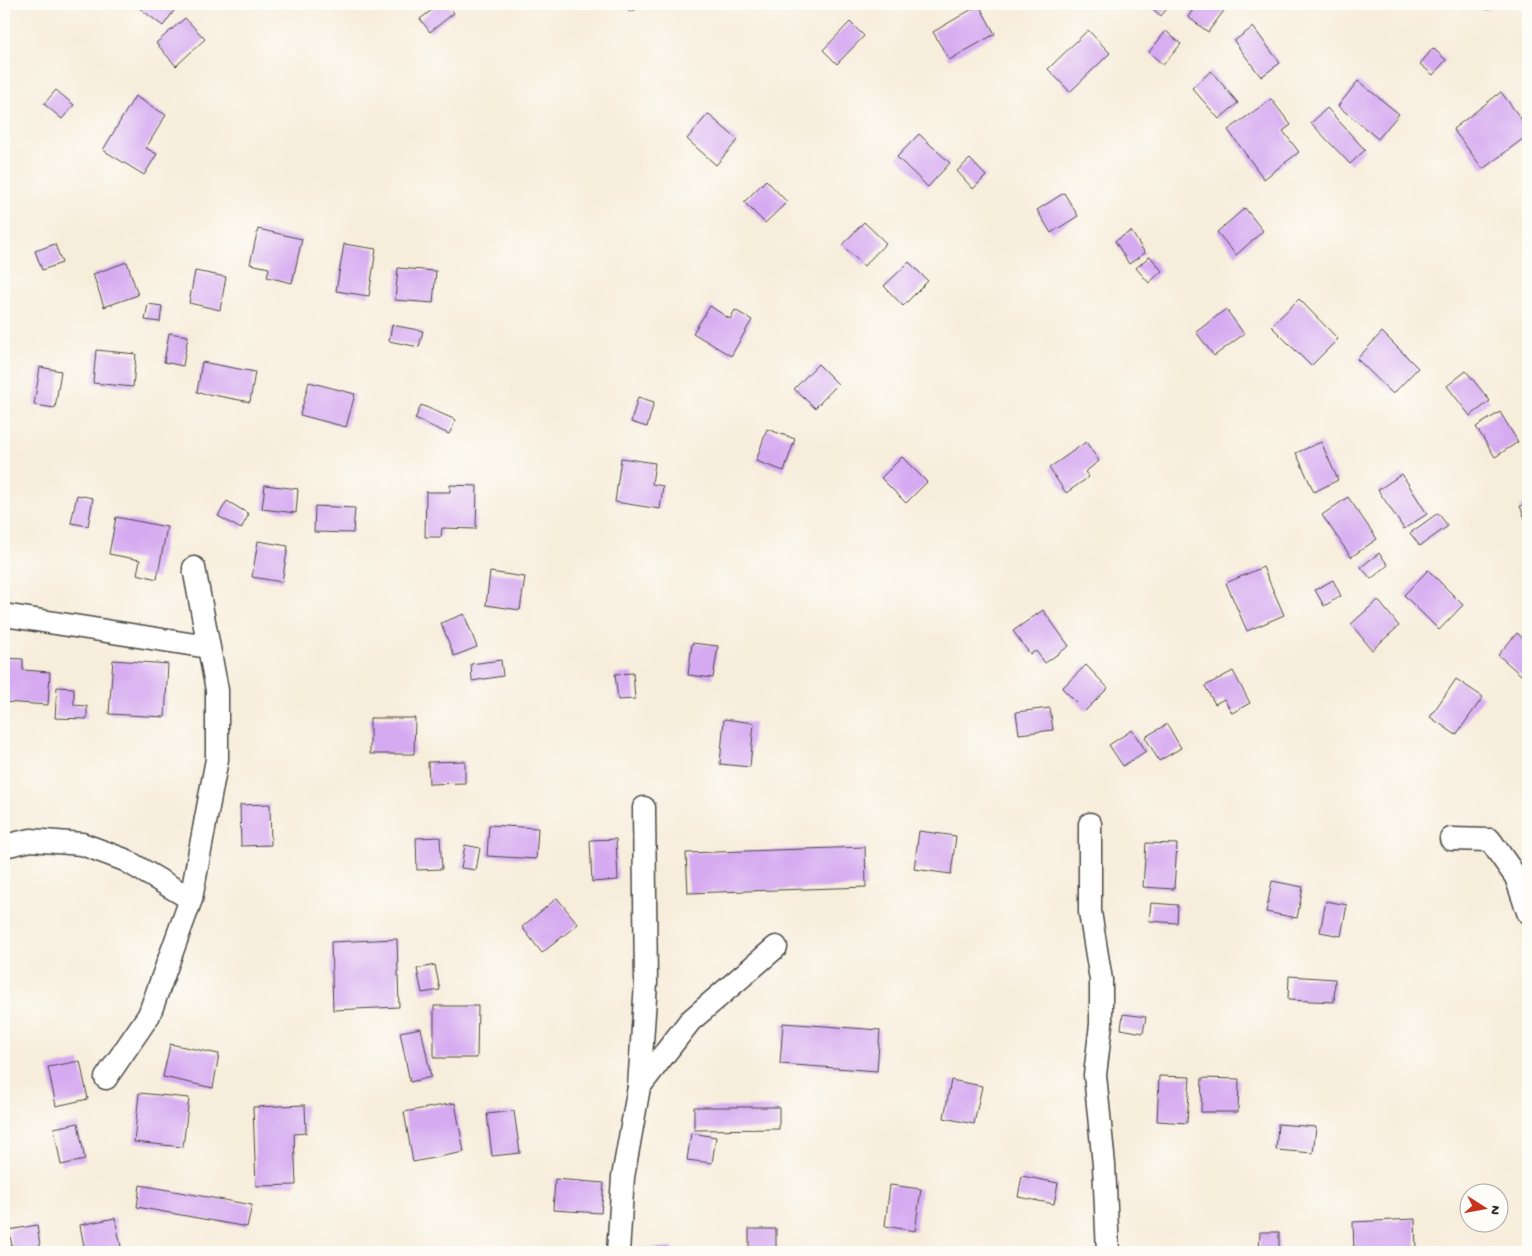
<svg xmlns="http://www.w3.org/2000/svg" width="1532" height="1256" viewBox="0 0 1532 1256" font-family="'Gochi Hand',sans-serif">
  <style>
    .building { fill: #d6aaf1 }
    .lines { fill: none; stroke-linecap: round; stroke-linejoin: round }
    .minor-casing { stroke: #4a4845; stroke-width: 25 }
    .minor { stroke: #fff; stroke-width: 22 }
  </style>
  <rect width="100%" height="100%" fill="#fdfcf7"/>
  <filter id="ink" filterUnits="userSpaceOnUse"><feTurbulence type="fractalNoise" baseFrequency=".02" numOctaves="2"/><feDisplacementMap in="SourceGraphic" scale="10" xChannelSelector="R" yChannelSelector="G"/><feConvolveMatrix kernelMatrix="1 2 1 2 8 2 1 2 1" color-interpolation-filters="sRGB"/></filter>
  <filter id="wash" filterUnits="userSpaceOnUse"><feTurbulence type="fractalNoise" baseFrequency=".0096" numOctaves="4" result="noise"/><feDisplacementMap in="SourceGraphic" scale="20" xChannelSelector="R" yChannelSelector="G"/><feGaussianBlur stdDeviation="1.12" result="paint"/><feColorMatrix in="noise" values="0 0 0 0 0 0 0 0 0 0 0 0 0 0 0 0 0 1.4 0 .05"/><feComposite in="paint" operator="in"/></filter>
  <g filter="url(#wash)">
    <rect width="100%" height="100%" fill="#f7eddb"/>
    <g id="blocks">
      <g class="building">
        <path d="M134,4H170L176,8L163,26Z"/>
        <path d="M440,4H447L454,13L430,32L420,19Z"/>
        <path d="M626,4H646L630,12Z"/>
        <path d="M1147,4H1171L1161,16Z"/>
        <path d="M1197,4H1229L1208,32L1188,17Z"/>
        <path d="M1484,4H1496L1487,10Z"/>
        <path d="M979,5L995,34L949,60L933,32Z"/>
        <path d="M185,18L205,39L176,66L156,43Z"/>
        <path d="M850,22L864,36L837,64L823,50Z"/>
        <path d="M1253,27L1280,63L1261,77L1234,41Z"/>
        <path d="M1088,30L1110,53L1070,92L1048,69Z"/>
        <path d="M1166,31L1181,44L1163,65L1149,52Z"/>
        <path d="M1433,48L1446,60L1433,75L1420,64Z"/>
        <path d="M1211,71L1238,103L1219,119L1192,88Z"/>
        <path d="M1358,81L1399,114L1378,139L1338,106Z"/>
        <path d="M56,90L74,105L62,119L44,104Z"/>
        <path d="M1501,92L1528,128V135L1483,169L1453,129Z"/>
        <path d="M135,96L166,115L146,148L157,154L144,175L103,150Z"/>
        <path d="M1271,99L1291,125L1283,131L1299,152L1264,179L1228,130Z"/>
        <path d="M1327,108L1365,150L1350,164L1311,123Z"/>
        <path d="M708,114L738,140L716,165L687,139Z"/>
        <path d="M919,134L950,163L928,187L897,157Z"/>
        <path d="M970,159L986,176L973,189L957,171Z"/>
        <path d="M766,180L787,202L765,223L744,202Z"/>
        <path d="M1064,193L1078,216L1051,233L1037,210Z"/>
        <path d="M1245,208L1263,231L1236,255L1217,232Z"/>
        <path d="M864,222L886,243L864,266L842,245Z"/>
        <path d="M258,229L302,239L292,283L267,277L269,268L250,264Z"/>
        <path d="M1131,231L1145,253L1129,264L1115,241Z"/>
        <path d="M55,244L62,263L42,270L35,251Z"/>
        <path d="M344,244L376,249L369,296L336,291Z"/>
        <path d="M1150,256L1162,271L1149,283L1136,268Z"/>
        <path d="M127,262L138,295L104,307L93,274Z"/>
        <path d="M909,262L928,281L903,306L884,286Z"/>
        <path d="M398,268L436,271L433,303L395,300Z"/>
        <path d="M195,271L226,277L220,310L189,303Z"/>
        <path d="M1299,299L1338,339L1311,366L1271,326Z"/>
        <path d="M148,304L162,306L160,322L145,320Z"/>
        <path d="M710,306L730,319L735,310L752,320L731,356L693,333Z"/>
        <path d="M1226,309L1244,334L1214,356L1196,332Z"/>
        <path d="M392,325L423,331L419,347L389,341Z"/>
        <path d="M1382,332L1418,368L1393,394L1357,359Z"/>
        <path d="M169,333L188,336L183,366L164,362Z"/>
        <path d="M96,350L136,354L133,387L93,383Z"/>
        <path d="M202,362L255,372L250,402L197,392Z"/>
        <path d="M818,364L838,384L815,408L794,389Z"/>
        <path d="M40,367L61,371L55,408L34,405Z"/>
        <path d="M1466,371L1490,401L1470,416L1447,386Z"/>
        <path d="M309,382L355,394L346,427L300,415Z"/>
        <path d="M638,397L654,402L647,427L631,422Z"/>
        <path d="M421,405L456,420L449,434L415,419Z"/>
        <path d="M1500,412L1518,442L1495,457L1476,427Z"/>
        <path d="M767,429L795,439L784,471L756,461Z"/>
        <path d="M1086,442L1099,461L1085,472L1089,477L1066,493L1049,468Z"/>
        <path d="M1321,442L1338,480L1314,492L1296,453Z"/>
        <path d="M902,457L927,482L906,503L881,478Z"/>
        <path d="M621,458L655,463L652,484L663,486L660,509L615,502Z"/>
        <path d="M1402,474L1427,514L1404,529L1378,490Z"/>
        <path d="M265,485L298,489L296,513L262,509Z"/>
        <path d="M450,485L477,486L476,529L442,528L441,537H425L426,492H450Z"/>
        <path d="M77,495L93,498L88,526L71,523Z"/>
        <path d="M1348,497L1377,539L1351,557L1322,515Z"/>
        <path d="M227,501L249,514L241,529L218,516Z"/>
        <path d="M1528,503V526L1520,506Z"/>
        <path d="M315,506L355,508L353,533L314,532Z"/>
        <path d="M1438,513L1448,526L1420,546L1410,533Z"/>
        <path d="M116,517L167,527L157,579L137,574L140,560L109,554Z"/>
        <path d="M258,541L288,546L282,582L252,577Z"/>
        <path d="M1379,553L1388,565L1371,579L1361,567Z"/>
        <path d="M1263,567L1284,615L1247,631L1226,583Z"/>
        <path d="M1428,570L1463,605L1439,630L1404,595Z"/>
        <path d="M490,572L525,577L520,610L486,605Z"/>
        <path d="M1333,580L1341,596L1324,606L1315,590Z"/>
        <path d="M1378,600L1399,626L1372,650L1351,624Z"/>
        <path d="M1043,610L1069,646L1045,663L1036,651L1030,654L1013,631Z"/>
        <path d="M464,614L477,647L454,656L441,623Z"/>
        <path d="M1517,633L1528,643V681L1498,655Z"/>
        <path d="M692,643L718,646L713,678L688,675Z"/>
        <path d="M4,658L23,659V670L50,672L48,705L4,702Z"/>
        <path d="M113,660L168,664L165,717L109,714Z"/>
        <path d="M501,660L503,676L472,681L471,664Z"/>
        <path d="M1086,665L1108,688L1085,711L1062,688Z"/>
        <path d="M1233,671L1250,703L1232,713L1224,699L1215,704L1205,686Z"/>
        <path d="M633,673L635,699L618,700L615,674Z"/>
        <path d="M1456,679L1483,697L1456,735L1430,717Z"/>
        <path d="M57,687L74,688V705L87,706V719L55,718Z"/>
        <path d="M1050,708L1053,730L1019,734L1016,712Z"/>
        <path d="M370,718H415L414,754H370Z"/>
        <path d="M724,719L754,723L750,767L720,764Z"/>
        <path d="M1167,724L1181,748L1159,761L1145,737Z"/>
        <path d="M1132,730L1146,751L1123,766L1109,745Z"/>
        <path d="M465,761V783L429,784L428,762Z"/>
        <path d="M270,804L271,845L241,846L240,805Z"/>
        <path d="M489,825L538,828L536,859L487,856Z"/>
        <path d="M919,831L956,836L951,874L914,869Z"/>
        <path d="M440,837L442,869L417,870L416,838Z"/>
        <path d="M616,839L618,880L592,882L590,840Z"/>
        <path d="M1146,843L1177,844L1174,889L1143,887Z"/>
        <path d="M465,845L480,848L476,870L461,868Z"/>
        <path d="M865,847L866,887L688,893L686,853Z"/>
        <path d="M1272,881L1303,887L1297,918L1266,912Z"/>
        <path d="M557,898L578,924L542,953L522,927Z"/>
        <path d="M1326,901L1347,905L1341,936L1320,932Z"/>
        <path d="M1151,903L1178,905L1177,923L1149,921Z"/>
        <path d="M397,939L399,1007L333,1010L331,942Z"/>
        <path d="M435,965L440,990L422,993L417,969Z"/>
        <path d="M1289,976L1335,979L1334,1002L1288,1000Z"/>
        <path d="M434,1006H478L477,1058H434Z"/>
        <path d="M1123,1014L1146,1017L1143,1033L1121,1029Z"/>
        <path d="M783,1023L880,1030L877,1071L780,1064Z"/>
        <path d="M421,1028L431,1077L410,1082L400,1032Z"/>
        <path d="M170,1044L219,1054L213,1088L163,1077Z"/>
        <path d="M80,1061L88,1099L56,1106L48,1067Z"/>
        <path d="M1159,1076L1190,1077L1187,1123L1157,1121Z"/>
        <path d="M1202,1078L1239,1079L1238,1112H1201Z"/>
        <path d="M951,1080L982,1086L974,1124L944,1118Z"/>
        <path d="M139,1093L189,1098L183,1147L134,1142Z"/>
        <path d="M455,1103L464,1152L413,1162L404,1112Z"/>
        <path d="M305,1105L306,1133L294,1134L296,1185L256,1186L253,1107Z"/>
        <path d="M694,1107H779V1129L694,1130Z"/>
        <path d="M514,1111L520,1153L492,1156L487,1114Z"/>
        <path d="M78,1123L85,1160L61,1165L54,1128Z"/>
        <path d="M1278,1124L1316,1127L1313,1153L1276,1150Z"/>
        <path d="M691,1133L716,1137L712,1163L687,1160Z"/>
        <path d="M1022,1176L1058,1183L1054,1204L1018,1197Z"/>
        <path d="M555,1179L604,1183L601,1213L553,1210Z"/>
        <path d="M140,1185L252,1205L247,1227L137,1207Z"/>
        <path d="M890,1185L921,1189L915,1231L885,1226Z"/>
        <path d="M115,1218L121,1247L98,1252H85L80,1225Z"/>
        <path d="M1415,1219L1416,1251L1354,1252L1353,1222Z"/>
        <path d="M37,1225L41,1252H13L9,1230Z"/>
        <rect x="749" y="1229" width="27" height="23"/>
        <path d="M1260,1232H1279V1252H1259Z"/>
        <path d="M293,1248L320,1251V1252H292Z"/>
        <rect x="644" y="1248" width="29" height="4"/>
        <path d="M1033,1249L1034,1252H984V1250Z"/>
      </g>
    </g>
  </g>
  <g filter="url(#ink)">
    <use href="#blocks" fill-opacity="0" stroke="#4a4845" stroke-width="1"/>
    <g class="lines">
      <g class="minor-casing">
        <g id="minor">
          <path d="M4,615L208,647"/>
          <path d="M1090,824V912L1101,980V1024L1095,1075L1104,1165L1108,1252"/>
          <path d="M1451,839L1490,840L1516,877L1528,912"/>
          <path d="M4,846L31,840L82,844L125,860L191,899"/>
          <path d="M106,1078L149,1015L191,899L217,759V690L194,568"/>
          <path d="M639,1087L690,1021L776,947"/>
          <path d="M618,1252L623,1177L639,1087L646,983L644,808"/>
        </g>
      </g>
      <use href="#minor" class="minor"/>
    </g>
  </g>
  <rect width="1532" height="1256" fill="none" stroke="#fdfcf7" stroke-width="20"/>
  <g transform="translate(1484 1208) rotate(101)"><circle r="24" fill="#fdfcf7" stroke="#a9a8a5"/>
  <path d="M0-4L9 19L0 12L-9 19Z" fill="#c8321e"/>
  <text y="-8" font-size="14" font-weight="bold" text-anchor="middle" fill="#2b2b2b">N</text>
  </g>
</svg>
